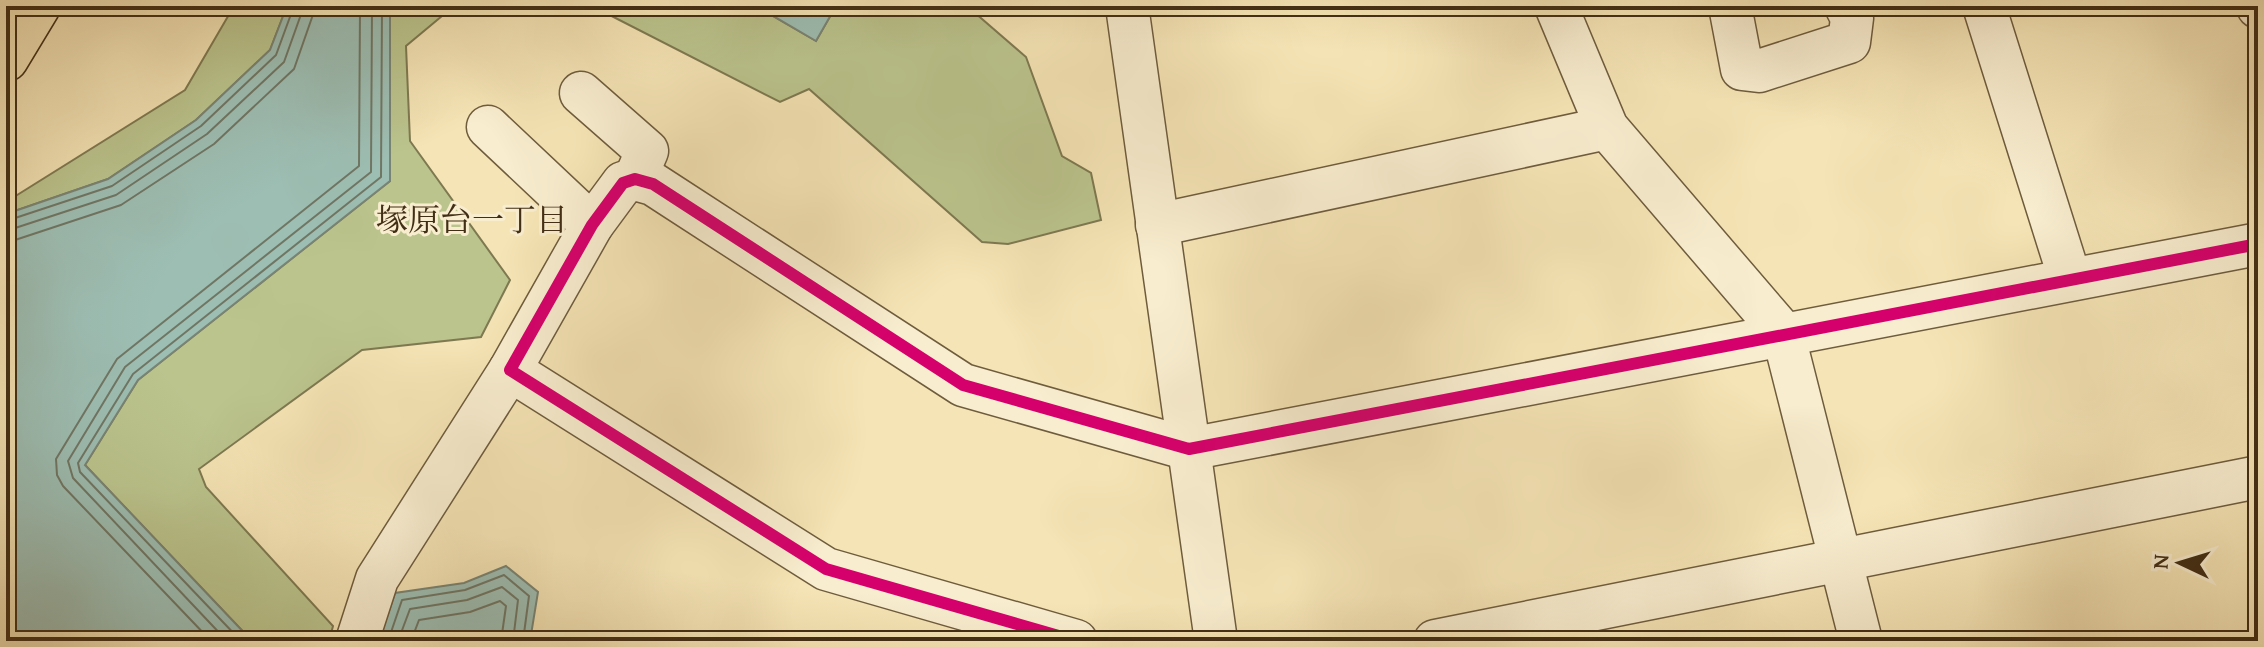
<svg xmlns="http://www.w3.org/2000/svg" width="2264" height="647" viewBox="0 0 2264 647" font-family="'Gentium Book Plus','Noto Serif JP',serif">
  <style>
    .green { fill: #bbc48d; stroke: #7e7951; stroke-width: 2 }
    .water { fill: #9dbeb3; stroke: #798474; stroke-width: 2 }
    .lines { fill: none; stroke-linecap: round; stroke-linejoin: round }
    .shore { stroke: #707664; stroke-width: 2 }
    .minor-casing { stroke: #6f5c3d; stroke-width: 45 }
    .major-casing { stroke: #422e15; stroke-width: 47 }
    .minor { stroke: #f8edcf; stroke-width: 42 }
    .major { stroke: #f5e4b5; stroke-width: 44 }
    .cycleway-casing { stroke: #f8edcf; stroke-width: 17 }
    .cycleway { stroke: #d6006c; stroke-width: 12 }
    .labels { text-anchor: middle; stroke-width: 6; stroke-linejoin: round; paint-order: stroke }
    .neighbourhood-label { font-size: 32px; fill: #422e15; stroke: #f8edcf }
  </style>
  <rect width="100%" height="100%" fill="#f5e4b5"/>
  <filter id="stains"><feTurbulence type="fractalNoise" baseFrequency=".0025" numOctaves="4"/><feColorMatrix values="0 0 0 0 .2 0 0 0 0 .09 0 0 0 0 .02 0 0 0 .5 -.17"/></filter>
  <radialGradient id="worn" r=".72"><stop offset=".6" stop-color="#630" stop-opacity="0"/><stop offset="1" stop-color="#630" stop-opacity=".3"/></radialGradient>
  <g class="green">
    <path d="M234,6H287L270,50L196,120L108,179L6,214V202L185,90Z"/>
    <path d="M390,6H454L406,46L410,141L510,280L481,337L362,350L199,469L206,487L333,626L329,641H252L85,465L138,380L390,181Z"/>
    <path d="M592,6H756L816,41L836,6H967L1026,57L1062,156L1091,173L1101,220L1008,244L982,242L809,89L780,102Z"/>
  </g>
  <g class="water">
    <path d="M287,6H390V181L138,380L85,465L252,641H6V214L108,179L196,120L270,50Z"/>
    <path d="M756,6H836L816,41Z"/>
    <path d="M506,566L538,592L530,641H379L395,593L464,583Z"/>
  </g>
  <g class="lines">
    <g class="shore">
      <path d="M6,221L112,186L201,126L276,55L294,6"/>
      <path d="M6,231L116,195L207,134L284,62L304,6"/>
      <path d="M6,243L121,205L214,144L294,69L316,6"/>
      <path d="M211,641L63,486L57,475L56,459L117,359L359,166L360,6"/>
      <path d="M227,641L73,478L68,461L125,367L371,172L372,6"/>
      <path d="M241,641L80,472L78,463L133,374L381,177L382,6"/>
      <path d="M388,641L402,600L465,590L504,575L529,596L523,641"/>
      <path d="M398,641L410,609L467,600L502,587L518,600L513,641"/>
      <path d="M411,641L419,620L470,612L500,601L506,606L501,641"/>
    </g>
    <g class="minor-casing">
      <g id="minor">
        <path d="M1127,6L1216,641"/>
        <path d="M1556,6L1607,128L1783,333L1861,641"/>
        <path d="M1730,6L1742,69L1759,71L1849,42L1852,18L1846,6"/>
        <path d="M1984,6L2070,279"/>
        <path d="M2258,6V7"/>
        <path d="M581,93L647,151L635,179"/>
        <path d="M488,127L592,225"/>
        <path d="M1157,225L1607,128"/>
        <path d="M357,641L377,579L510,370"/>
        <path d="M1076,641L826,569L510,370L592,225L623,183L635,179L653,184L963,385L1189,449L2258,244"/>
        <path d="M1435,641L2258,477"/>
      </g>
    </g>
    <g class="major-casing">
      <path id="major" d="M6,59L38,6"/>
    </g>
    <use href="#minor" class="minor"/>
    <use href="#major" class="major"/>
    <g class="cycleway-casing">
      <path id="cycleway" d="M1076,641L826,569L510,370L592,225L623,183L635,179L653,184L963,385L1189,449L2258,244"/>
    </g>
    <use href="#cycleway" class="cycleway"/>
  </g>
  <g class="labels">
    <g class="neighbourhood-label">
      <text x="472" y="231">塚原台一丁目</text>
    </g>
  </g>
  <rect width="2264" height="647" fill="none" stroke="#f5e4b5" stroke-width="32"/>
  <rect x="8" y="8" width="2248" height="631" fill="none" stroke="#422e15" stroke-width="4"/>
  <rect x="16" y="16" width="2232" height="615" fill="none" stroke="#422e15" stroke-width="2"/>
  <g transform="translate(2180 563) rotate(274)" stroke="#f8edcf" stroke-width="6" paint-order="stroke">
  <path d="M0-6L14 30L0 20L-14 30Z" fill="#422e15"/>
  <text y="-12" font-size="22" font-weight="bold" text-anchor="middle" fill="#422e15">N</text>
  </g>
  <rect width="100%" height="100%" filter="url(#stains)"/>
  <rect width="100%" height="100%" fill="url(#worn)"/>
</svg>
